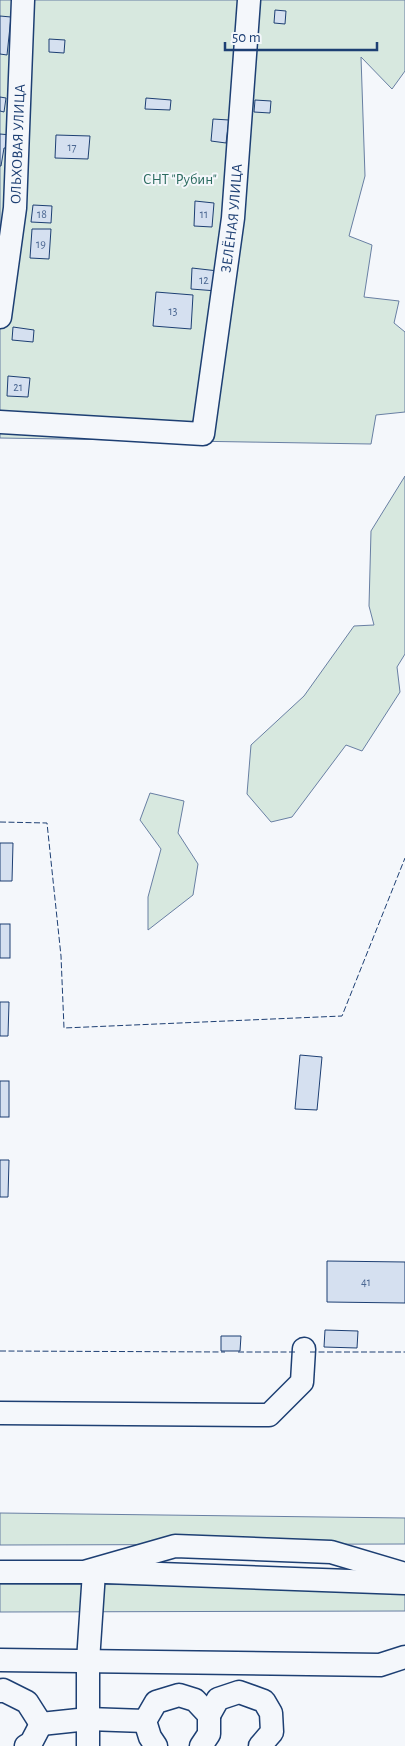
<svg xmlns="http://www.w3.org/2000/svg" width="405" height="1746" viewBox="0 0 405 1746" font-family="'Alegreya Sans',sans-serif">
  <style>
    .green { fill: #d7e8df; stroke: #687fa3 }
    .building { fill: #d5e0f0; stroke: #1d3f73 }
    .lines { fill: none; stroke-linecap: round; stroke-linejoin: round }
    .minor-casing { stroke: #1d3f73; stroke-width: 25 }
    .minor { stroke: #f4f7fb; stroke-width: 22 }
    .fence { stroke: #1d3f73; stroke-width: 1; stroke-dasharray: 6 2.5; stroke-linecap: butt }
    .labels { text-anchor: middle; stroke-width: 4; stroke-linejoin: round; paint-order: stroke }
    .number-label { font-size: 12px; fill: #4b6792 }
    .street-label { font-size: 15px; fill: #1d3f73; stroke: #f4f7fb }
    .park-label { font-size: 15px; fill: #2c6c60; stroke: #f4f7fb }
  </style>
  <rect width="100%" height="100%" fill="#f4f7fb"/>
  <g class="green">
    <path d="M0,0H405V71L392,89L361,57L365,176L349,236L372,245L364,297L399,301L394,323L405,332V412L376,415L371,444L0,438Z"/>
    <path d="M405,476V654L397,667L400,692L362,751L346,745L292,817L271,822L247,794L251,745L304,696L354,626L374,625L369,606L371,531Z"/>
    <path d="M150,793L184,801L178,833L198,864L193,895L148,930V897L161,849L140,820Z"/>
    <path d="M0,1513L405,1518V1544L0,1545Z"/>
    <path d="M0,1584L405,1586V1611L0,1612Z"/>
  </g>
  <g class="building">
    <path d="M275,10L286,11L285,24L274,23Z"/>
    <path d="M0,16L11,17L7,55L0,54Z"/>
    <path d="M49,39L65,40L64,53L49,52Z"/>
    <path d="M0,97L6,98L4,112L0,111Z"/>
    <path d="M146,98L171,100L170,110L145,109Z"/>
    <path d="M255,100L271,101L270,113L254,112Z"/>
    <path d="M213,119L229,120L226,143L211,141Z"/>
    <path d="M0,134L11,135L9,148H4L1,166H0Z"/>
    <path d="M56,135L90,136L88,159L55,158Z"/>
    <path d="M195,201L214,203L212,227L194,226Z"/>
    <path d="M33,205L52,206L51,223L31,222Z"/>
    <path d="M32,229H51L49,259L30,258Z"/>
    <path d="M192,268L218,271L217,291L191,289Z"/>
    <path d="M156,292L193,295L191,329L153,326Z"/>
    <path d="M13,327L34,330L33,342L12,340Z"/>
    <path d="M8,376L30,378L28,397L7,396Z"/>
    <path d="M0,843H13L12,881H0Z"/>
    <rect x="0" y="924" width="10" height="34"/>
    <path d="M0,1002H9L8,1036H0Z"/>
    <path d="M300,1055L322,1057L317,1110L295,1109Z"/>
    <rect x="0" y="1081" width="9" height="36"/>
    <path d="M0,1160H9L8,1197H0Z"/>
    <path d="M327,1261L405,1262V1303L327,1302Z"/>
    <path d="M325,1330L358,1331L357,1348L324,1347Z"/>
    <path d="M221,1336H241L240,1351H221Z"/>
  </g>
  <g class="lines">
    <g class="minor-casing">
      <g id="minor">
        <path id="s1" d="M0,317L15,208L23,0"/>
        <path id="s2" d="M0,422L203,434L233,218L249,0"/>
        <path d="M0,1413L269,1415L302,1382L304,1349"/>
        <path d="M0,1572H84L175,1546L331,1552L405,1574"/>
        <path d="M106,1572L404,1583"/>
        <path d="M0,1660L380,1665L405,1657"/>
        <path d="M0,1691L3,1690L27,1702L41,1724"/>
        <path d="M209,1715L218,1699L239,1692L264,1701L271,1713L272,1732L260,1746"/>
        <path d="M41,1724L88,1719L145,1721"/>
        <path d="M26,1746L31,1743L41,1724"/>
        <path d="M88,1746V1661L94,1572"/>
        <path d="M156,1746L150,1737L145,1721L156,1702L179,1695L195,1700L209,1715V1734L201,1746"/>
      </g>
    </g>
    <use href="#minor" class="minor"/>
    <g class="fence">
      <path d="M0,822L47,823L61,956L64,1028L342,1016L405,858"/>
      <path d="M0,1351L225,1352"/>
      <path d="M238,1352H295"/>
      <path d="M310,1352H405"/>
    </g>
  </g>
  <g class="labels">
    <g class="number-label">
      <text x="72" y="151">17</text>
      <text x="42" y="218">18</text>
      <text x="204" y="218">11</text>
      <text x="41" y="248">19</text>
      <text x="204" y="284">12</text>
      <text x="173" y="315">13</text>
      <text x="18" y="391">21</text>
      <text x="366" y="1286">41</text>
    </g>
    <g class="street-label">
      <text dy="5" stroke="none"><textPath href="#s1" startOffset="174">ОЛЬХОВАЯ УЛИЦА</textPath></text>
      <text dy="5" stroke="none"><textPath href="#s2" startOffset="421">ЗЕЛЁНАЯ УЛИЦА</textPath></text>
    </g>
    <g class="park-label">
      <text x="180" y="184">СНТ "Рубин"</text>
    </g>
  </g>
  <path d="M225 42v8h152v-8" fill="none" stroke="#1d3f73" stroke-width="2.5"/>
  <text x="232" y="42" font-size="15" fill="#1d3f73" stroke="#f4f7fb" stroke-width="4" paint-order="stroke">50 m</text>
</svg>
